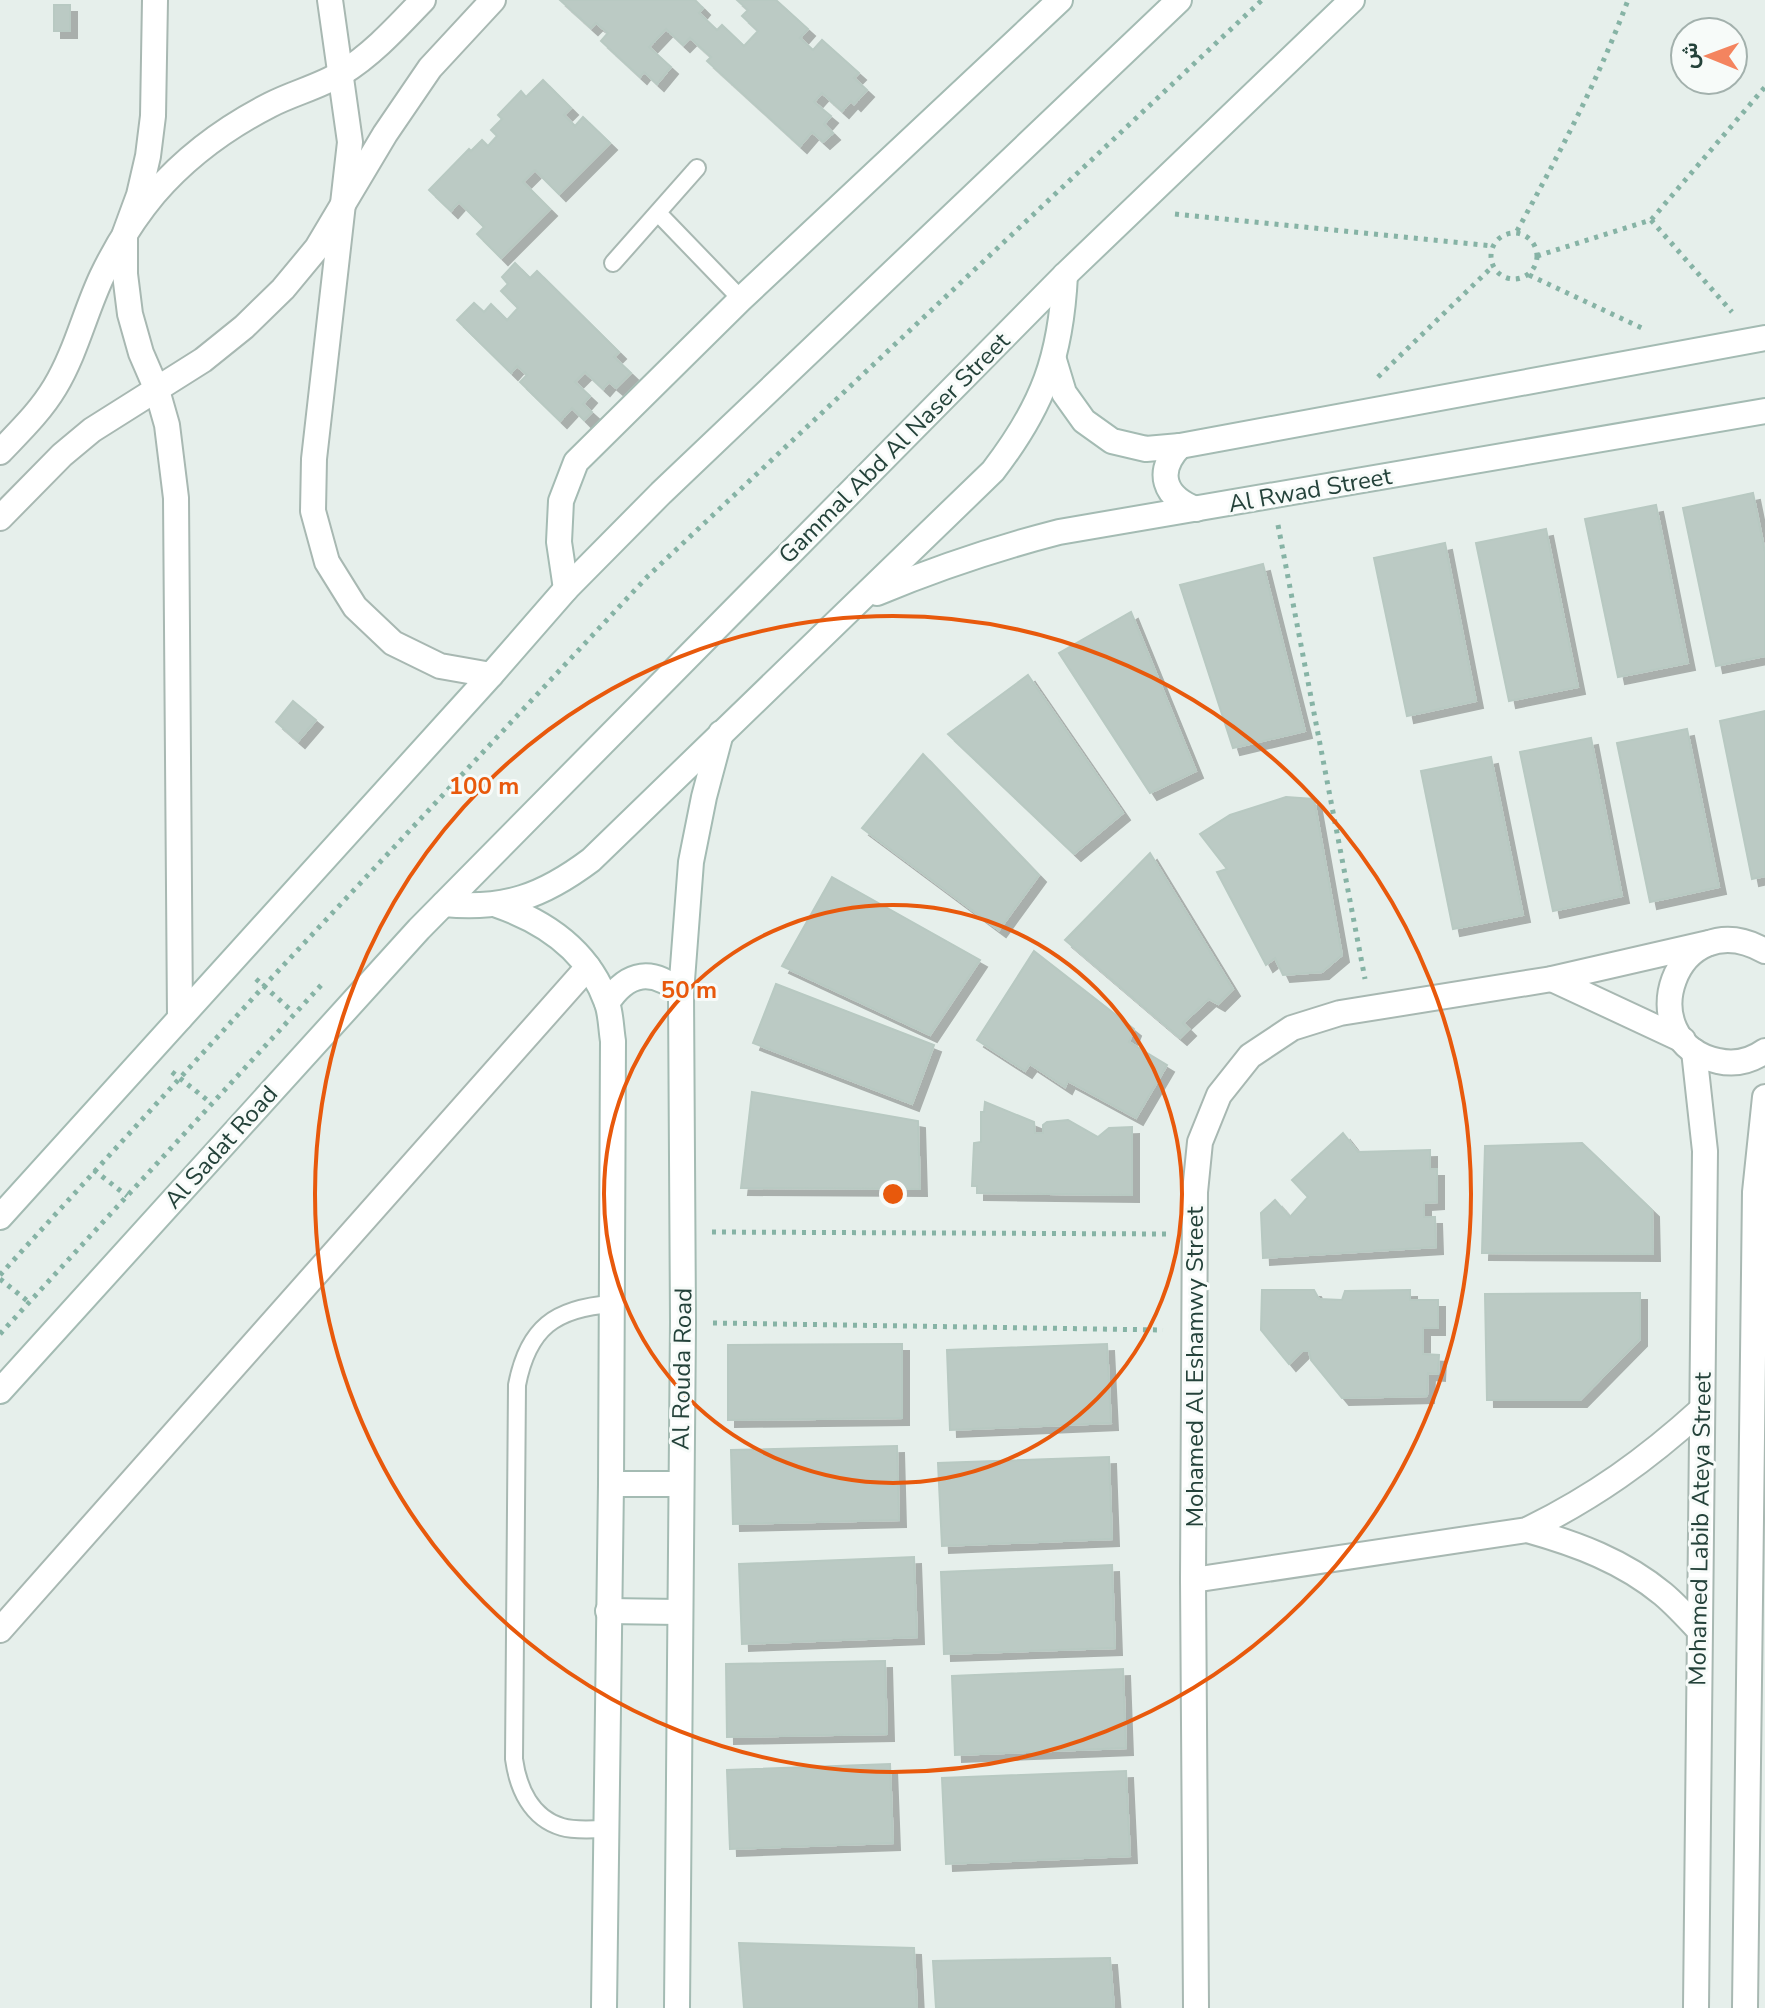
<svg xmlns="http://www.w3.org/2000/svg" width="1765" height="2008" viewBox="0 0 1765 2008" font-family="'Nunito Sans',Vazirmatn,sans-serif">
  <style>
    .building { fill: #bbcac4; stroke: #b8c9c2; stroke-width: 2; filter: url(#shadow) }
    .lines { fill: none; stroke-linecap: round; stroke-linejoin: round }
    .lane-casing { stroke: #a8b8b2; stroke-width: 20 }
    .street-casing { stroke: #a8b8b2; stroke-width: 28 }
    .secondary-casing { stroke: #a4bbb3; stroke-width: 28 }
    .path { stroke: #86b3a5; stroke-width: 5; stroke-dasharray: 4 6; stroke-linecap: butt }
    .lane { stroke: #fff; stroke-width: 16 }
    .street { stroke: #fff; stroke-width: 24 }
    .secondary { stroke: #fff; stroke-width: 24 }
    .ring { fill: none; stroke: #e8590c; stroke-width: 4 }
    .labels { text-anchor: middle; stroke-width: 6; stroke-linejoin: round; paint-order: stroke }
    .street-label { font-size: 24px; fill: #24423a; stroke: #f7fbf9 }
    .centre { fill: #e8590c; stroke: #f7fbf9; stroke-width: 4 }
    .ring-label { font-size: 24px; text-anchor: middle; font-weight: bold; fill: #e8590c; stroke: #f7fbf9; stroke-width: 6; stroke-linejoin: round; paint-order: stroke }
  </style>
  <defs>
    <filter id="shadow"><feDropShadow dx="7" dy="7" stdDeviation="0" flood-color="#0004"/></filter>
  </defs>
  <rect width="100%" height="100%" fill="#e6efeb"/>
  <g class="building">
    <path d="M560,0H695L703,8L699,13L717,30L722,25L744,46L758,31L742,16L748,10L737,0H776L808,29L800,38L813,50L822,40L859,73L854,78L867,90L854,104L851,101L842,111L822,93L814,102L831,116L824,124L833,133L823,142L812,132L800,146L707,61L711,57L690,38L683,45L666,29L649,47L671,67L657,84L644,72L640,77L601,41L608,33L596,23L591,28Z"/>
    <rect x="54" y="5" width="16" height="26"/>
    <path d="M543,80L571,108L564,115L575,126L583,117L610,143L559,194L535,170L523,182L550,209L501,258L477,234L484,227L459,202L451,211L429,190L469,149L471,151L482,140L488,146L497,136L491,130L502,119L498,115L521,91L526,97Z"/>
    <path d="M515,263L530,278L537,271L619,352L614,357L631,373L616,388L609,382L603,389L585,372L575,382L590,396L583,404L592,412L584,420L572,408L560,421L520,382L527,375L517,366L511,373L457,320L474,303L484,312L491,304L507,320L518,308L501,291L508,284L502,277Z"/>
    <path d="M1753,493L1765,552V656L1716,666L1683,508Z"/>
    <path d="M1656,505L1688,663L1618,677L1585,519Z"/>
    <path d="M1546,529L1578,687L1509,701L1476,543Z"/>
    <path d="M1445,543L1476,701L1407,716L1374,558Z"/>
    <path d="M1263,564L1305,731L1233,748L1180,585Z"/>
    <path d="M1131,612L1196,771L1150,793L1059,653Z"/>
    <path d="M1028,675L1123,813L1074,854L948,734Z"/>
    <path d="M293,701L316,720L298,741L276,722Z"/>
    <path d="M1765,711V876L1752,879L1720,721Z"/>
    <path d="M1687,729L1719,887L1650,902L1617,743Z"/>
    <path d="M1591,738L1622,896L1553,911L1520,752Z"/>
    <path d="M923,754L1039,875L999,930L862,828Z"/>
    <path d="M1491,757L1523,915L1453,929L1421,771Z"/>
    <path d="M1286,797L1314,799L1342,955L1322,972L1283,975L1275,958L1266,965L1217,872L1227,869L1200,834L1230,815Z"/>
    <path d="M1150,853L1233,989L1218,1004L1209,999L1183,1023L1189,1029L1180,1038L1065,940Z"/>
    <path d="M832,877L980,960L930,1035L782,966Z"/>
    <path d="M1034,951L1134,1029L1129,1042L1167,1065L1136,1118L1068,1081L1065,1087L1030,1064L1025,1071L977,1040Z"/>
    <path d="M776,984L934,1045L912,1104L753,1043Z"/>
    <path d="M752,1092L918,1121L920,1189L741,1188Z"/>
    <path d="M985,1102L1034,1122L1035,1133H1043V1125L1047,1122L1068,1120L1098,1137L1109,1128L1132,1127V1195L977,1193V1186H972L974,1143L981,1142V1112H984Z"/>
    <path d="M1343,1133L1358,1152L1430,1150V1169H1437V1202L1424,1203V1217H1435L1436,1247L1263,1258L1261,1213L1275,1200L1290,1217L1308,1197L1292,1180Z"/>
    <path d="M1582,1143L1652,1210L1653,1254L1482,1253L1485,1146Z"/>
    <path d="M1262,1290H1314L1319,1299L1342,1300L1345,1291L1410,1290V1300H1438V1328H1423V1354L1439,1355L1438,1374L1428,1373L1427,1396L1342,1398L1311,1360L1309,1351H1302L1289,1364L1261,1330Z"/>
    <path d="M1640,1293V1339L1580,1400H1487L1485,1294Z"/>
    <path d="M902,1344V1418L728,1420V1345Z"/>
    <path d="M1107,1344L1111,1423L950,1430L947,1350Z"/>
    <path d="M897,1446L899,1520L733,1524L731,1450Z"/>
    <path d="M1109,1457L1112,1539L942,1546L938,1463Z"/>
    <path d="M914,1557L917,1637L742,1644L739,1564Z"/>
    <path d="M1112,1565L1115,1648L944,1654L941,1572Z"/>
    <path d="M885,1661L887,1734L727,1737L726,1664Z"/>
    <path d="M1123,1669L1126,1748L955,1755L952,1676Z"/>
    <path d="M890,1764L893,1843L730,1849L727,1770Z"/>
    <path d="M1126,1771L1130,1856L946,1864L942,1778Z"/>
    <path d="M739,1943L914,1948L917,2008H744Z"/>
    <path d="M1110,1958L1114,2008H936L933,1961Z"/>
  </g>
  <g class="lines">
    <g class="lane-casing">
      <g id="lane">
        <path d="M658,213L741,299"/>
        <path d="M613,263L697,168"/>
        <path d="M606,1829C592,1829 575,1831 562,1827C531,1818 518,1788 514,1759L517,1385C528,1328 555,1308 612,1304"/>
      </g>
    </g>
    <g class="street-casing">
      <g id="street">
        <path d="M155,0L153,116L148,156L139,195L125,233V274L130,314L141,353L157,390L167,425L176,498L180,1018"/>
        <path d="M330,0L350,142L314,459L313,511L327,562L355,607L393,643L440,666L491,675"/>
        <path d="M0,452C20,431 40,412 55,387C76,352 85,312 102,276C116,247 134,218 154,194C186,157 227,127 270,105C293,93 319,87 342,73C373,54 398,26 423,0"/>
        <path d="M0,518L62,455L92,430L203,360L244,327L283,289L317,248L385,134L430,68L493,0"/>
        <path d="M1765,951C1675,900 1628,1042 1718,1061C1735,1065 1751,1061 1765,1051"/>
        <path d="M1552,979L1683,1040"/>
        <path d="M1694,1051L1705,1151L1696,2008"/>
        <path d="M1527,1530C1577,1544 1623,1561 1663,1594C1676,1605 1688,1618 1699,1630"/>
        <path d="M1193,1580L1527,1530C1594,1497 1646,1460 1701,1410"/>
        <path d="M0,1630L588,967"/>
        <path d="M1196,2008L1193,1580L1195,1192L1200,1142L1219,1095L1250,1056L1292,1028L1340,1013L1552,979L1709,943"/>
        <path d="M1745,2008L1755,1192L1765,1097"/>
      </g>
    </g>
    <g class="secondary-casing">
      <g id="secondary">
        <path d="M1054,360L1064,393L1084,421L1112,441L1146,449L1180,446L1765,338"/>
        <path d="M1180,446C1155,472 1164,497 1196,509"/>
        <path d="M566,589L559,542L561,501L576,462L741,299L1060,0"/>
        <path d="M877,593C937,568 997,548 1059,532L1765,411"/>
        <path d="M444,904C505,910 543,896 591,860L993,471C1043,406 1061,357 1065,275"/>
        <path d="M497,905C546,922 589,952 607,1003C611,1014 611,1029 613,1041L611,1484L604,2008"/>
        <path d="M607,1003C628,971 653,968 681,993"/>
        <path d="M0,1217L491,675L566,589L661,493L1179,0"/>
        <path d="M0,1391L419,929L1065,275L1352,0"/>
        <path d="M611,1484H681"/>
        <path d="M608,1611L679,1612"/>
        <path d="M677,2008L683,1322L681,993L691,862L704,797L721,733"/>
      </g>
    </g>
    <g class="path">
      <path d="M1175,214L1493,246"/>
      <path d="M1651,220L1732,312"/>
      <path d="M1517,231C1558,156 1598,81 1628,0"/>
      <circle cx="1514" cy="256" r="23"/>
      <path d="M1537,256L1651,220L1765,87"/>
      <path d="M1529,275L1644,329"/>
      <path d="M1378,377L1492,267"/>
      <path d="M1278,525L1365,979"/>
      <path d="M256,979L293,1012"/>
      <path d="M172,1072L211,1103"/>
      <path d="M94,1170L127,1196"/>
      <path d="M712,1232L1166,1234"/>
      <path d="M0,1275L264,986L648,576L1262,0"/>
      <path d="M0,1279L30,1303"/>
      <path d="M713,1323L1163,1330"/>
      <path d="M0,1334L324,982"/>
    </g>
    <use href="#lane" class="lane"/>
    <use href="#street" class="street"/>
    <use href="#secondary" class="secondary"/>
  </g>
  <g class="ring">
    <circle cx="893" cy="1194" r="289"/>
    <circle cx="893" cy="1194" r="578"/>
  </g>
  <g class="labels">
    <g class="street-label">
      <text transform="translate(894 448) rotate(-45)" y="8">Gammal Abd Al Naser Street</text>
      <text transform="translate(1310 490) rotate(-10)" y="8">Al Rwad Street</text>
      <text transform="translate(221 1147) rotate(-48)" y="8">Al Sadat Road</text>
      <text transform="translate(1195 1367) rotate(-90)" y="8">Mohamed Al Eshamwy Street</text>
      <text transform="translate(682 1369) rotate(-89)" y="8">Al Rouda Road</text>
      <text transform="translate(1700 1529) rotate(-89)" y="8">Mohamed Labib Ateya Street</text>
    </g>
  </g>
  <circle cx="893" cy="1194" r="12" class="centre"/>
  <g class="ring-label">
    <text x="484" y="794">100 m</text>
    <text x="689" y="998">50 m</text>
  </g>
  <g transform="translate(1709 56) rotate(271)"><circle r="38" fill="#f7fbf9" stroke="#a3b1ad" stroke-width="2"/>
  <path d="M0-6L14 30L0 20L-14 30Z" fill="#f4845f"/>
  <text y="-12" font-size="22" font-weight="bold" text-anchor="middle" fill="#24423a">ش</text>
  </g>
</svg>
